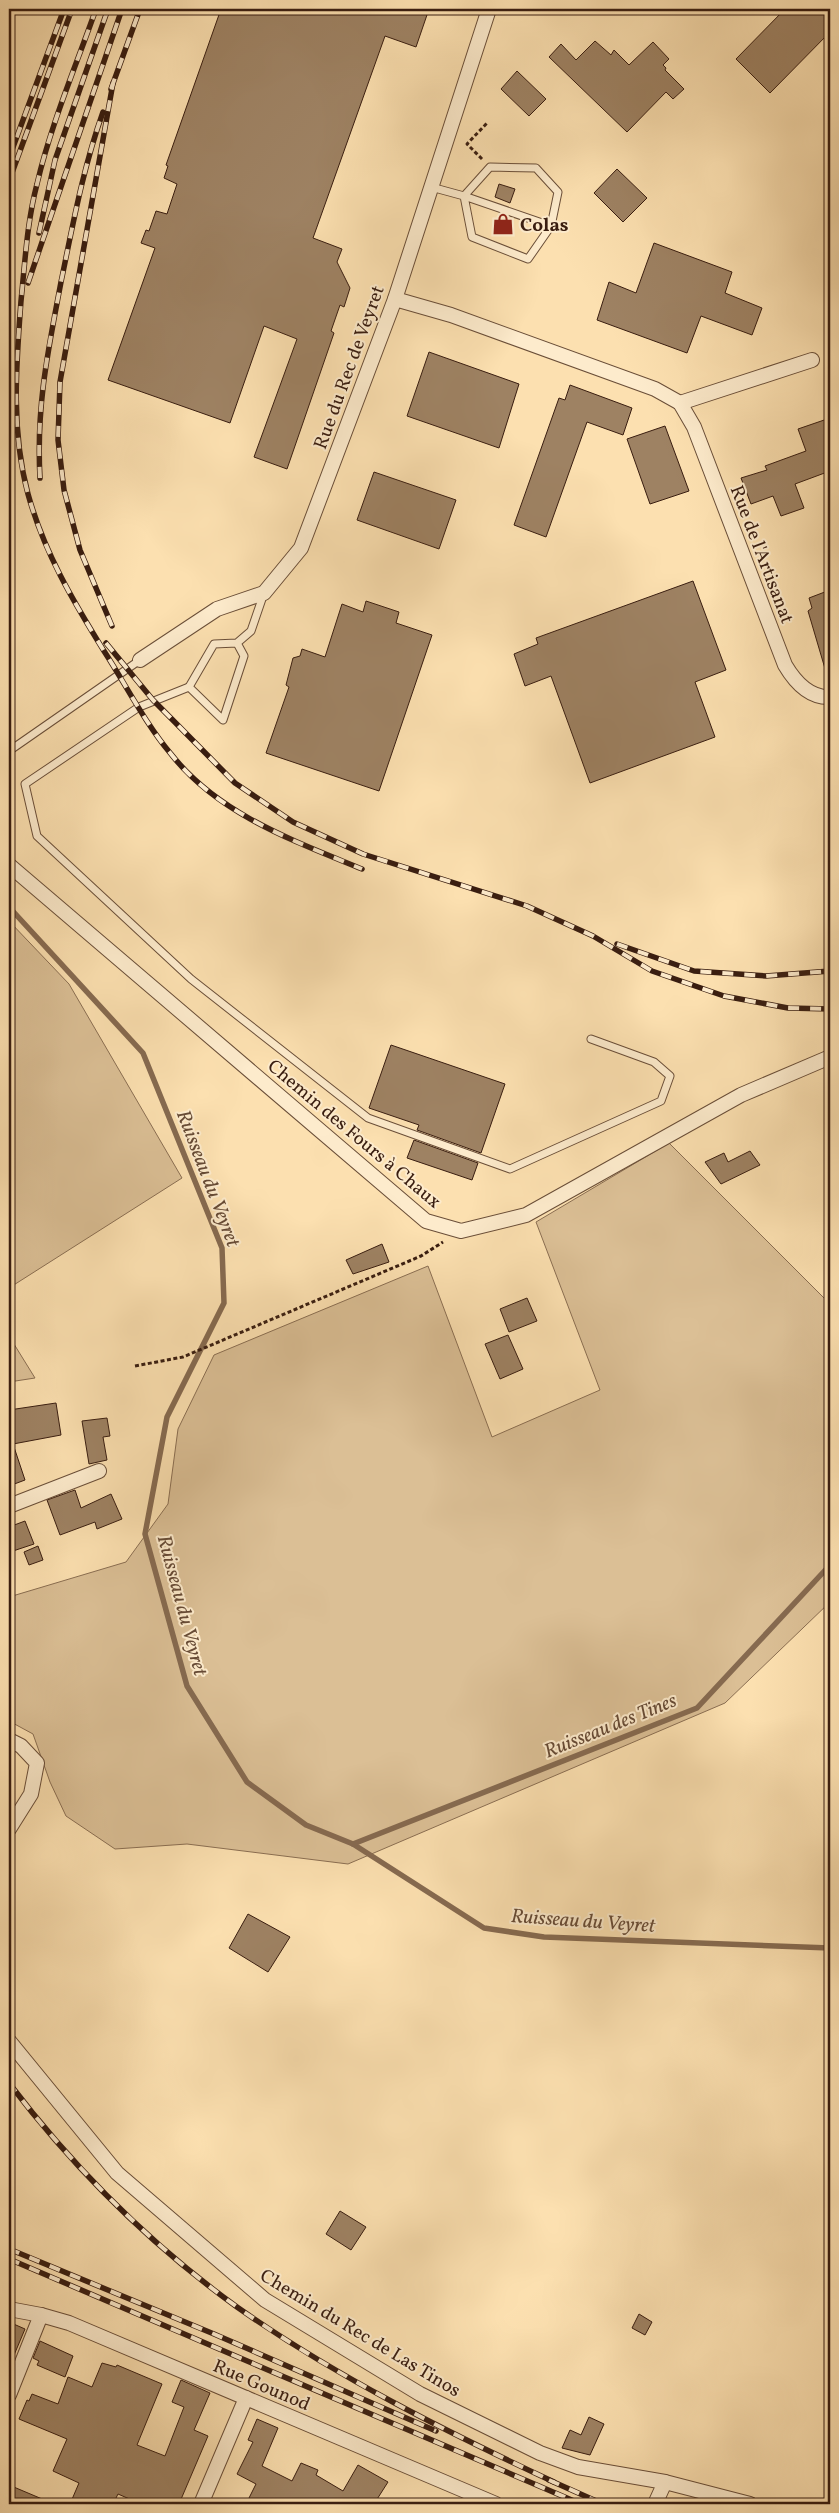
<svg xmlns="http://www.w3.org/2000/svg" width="839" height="2513" viewBox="0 0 839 2513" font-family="Vollkorn,serif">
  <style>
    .green { fill: #dbbf95; stroke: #8a6e52 }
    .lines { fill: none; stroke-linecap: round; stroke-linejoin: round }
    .stream { stroke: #866a50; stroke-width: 5.5 }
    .building { fill: #9e8263; stroke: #391d10 }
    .service-casing { stroke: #6a4e38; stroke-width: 9 }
    .minor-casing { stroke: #6a4e38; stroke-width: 16 }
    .path { stroke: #391d10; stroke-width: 3; stroke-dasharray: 4 2.5; stroke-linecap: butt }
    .service { stroke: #fdebcc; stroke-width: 7 }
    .minor { stroke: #fdebcc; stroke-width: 14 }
    .rail-casing { stroke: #391d10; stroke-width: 5.5 }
    .rail { stroke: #fdebcc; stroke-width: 4; stroke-dasharray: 11; stroke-linecap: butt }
    .labels { text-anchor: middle; stroke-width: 4; stroke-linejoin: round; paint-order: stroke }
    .poi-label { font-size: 19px; font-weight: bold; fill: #391d10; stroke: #fdebcc; text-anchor: start }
    .street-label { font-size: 19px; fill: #391d10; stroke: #fdebcc }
    .water-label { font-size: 20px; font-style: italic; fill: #664a35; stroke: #fdebcc }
  </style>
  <rect width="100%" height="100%" fill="#fce0b0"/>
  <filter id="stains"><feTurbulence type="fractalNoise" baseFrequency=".004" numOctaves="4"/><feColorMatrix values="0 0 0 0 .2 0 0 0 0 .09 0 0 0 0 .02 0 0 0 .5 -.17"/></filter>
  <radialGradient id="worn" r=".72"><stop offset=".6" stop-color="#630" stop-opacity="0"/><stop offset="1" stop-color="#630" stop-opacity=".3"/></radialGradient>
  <g class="green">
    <path d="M9,921L69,984L182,1178L9,1288Z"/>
    <path d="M669,1143L830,1304V1602L725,1703L348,1864L187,1844L115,1849L66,1816L50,1782L33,1734L9,1721V1597L126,1562L168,1504L178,1429L214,1355L428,1266L492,1437L600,1390L536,1222Z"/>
    <path d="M9,1336L35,1378L9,1382Z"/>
  </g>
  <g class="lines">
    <g class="stream">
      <path d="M9,907L143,1053L222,1248L224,1303L167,1417L145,1534L187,1686L247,1782L306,1825L353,1844L484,1928L544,1937L830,1948"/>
      <path d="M353,1844L697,1708L830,1565"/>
    </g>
  </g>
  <g class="building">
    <path d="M221,9H429L416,47L385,36L313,238L342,249L337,262L350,288L344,307L340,305L331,331L334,333L287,469L254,457L297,339L264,326L230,423L108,380L155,248L141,243L146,230L149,231L156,211L167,214L177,184L164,178L168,166L166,165Z"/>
    <path d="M785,9H830V32L770,93L736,59Z"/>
    <path d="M595,41L611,55L614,50L629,65L653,42L669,59L663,65L666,68L665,70L684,89L673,99L666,92L627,132L549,57L561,44L576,60Z"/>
    <path d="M517,71L546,99L529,116L501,89Z"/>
    <path d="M617,169L647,198L623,222L594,193Z"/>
    <path d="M499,184L515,189L510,203L495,197Z"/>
    <path d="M654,243L732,272L725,293L762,308L752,335L701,316L687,353L597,320L609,282L636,293Z"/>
    <path d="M429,352L519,384L499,448L407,416Z"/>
    <path d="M570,385L632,408L623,435L587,422L546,537L514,525L559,398L565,400Z"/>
    <path d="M830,418V471L795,484L804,508L781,516L773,496L751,504L741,478L767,470L765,466L806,451L798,429Z"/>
    <path d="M665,426L689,491L650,504L627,439Z"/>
    <path d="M374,472L456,500L439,549L357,520Z"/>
    <path d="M693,581L726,670L695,682L715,737L590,783L551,676L525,686L514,654L538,644L536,638Z"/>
    <path d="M830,590V671L826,672L808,611L812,608L809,598Z"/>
    <path d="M366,601L399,612L396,623L432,635L379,791L266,753L289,687L286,685L293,658L300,656L302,649L325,657L342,604L363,612Z"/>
    <path d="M391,1045L505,1084L481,1153L417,1130L419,1125L369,1108Z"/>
    <path d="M414,1140L478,1163L472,1180L407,1158Z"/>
    <path d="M750,1151L760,1165L721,1184L705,1162L724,1153L728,1162Z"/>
    <path d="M382,1244L389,1262L353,1274L346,1260Z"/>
    <path d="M527,1298L537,1321L509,1332L500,1309Z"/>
    <path d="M508,1335L523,1369L500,1379L485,1344Z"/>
    <path d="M56,1403L61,1435L13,1444L25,1480L9,1486V1410Z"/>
    <path d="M107,1418L110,1436L103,1437L107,1460L89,1464L82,1421Z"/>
    <path d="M75,1490L81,1508L111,1494L122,1519L97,1529L95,1522L60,1535L47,1500Z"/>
    <path d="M25,1521L34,1544L13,1551L9,1541V1527Z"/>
    <path d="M38,1546L43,1560L29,1565L24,1552Z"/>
    <path d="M248,1914L290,1937L268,1972L229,1948Z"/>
    <path d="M340,2211L366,2227L351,2250L326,2234Z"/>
    <path d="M639,2314L652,2322L645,2335L632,2328Z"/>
    <path d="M9,2322L25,2329L9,2367Z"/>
    <path d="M40,2341L73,2356L65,2377L37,2365L39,2361L33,2358Z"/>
    <path d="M102,2363L116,2367L117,2365L162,2384L137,2445L165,2456L184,2407L172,2402L181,2380L210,2393L194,2430L208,2436L179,2504H141L118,2494L113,2504H70L79,2483L53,2471L67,2439L19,2419L27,2400L29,2401L32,2394L58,2404L68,2377L92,2387Z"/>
    <path d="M589,2417L604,2424L590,2455L562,2448L570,2430L581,2435Z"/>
    <path d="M257,2419L278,2428L262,2466L292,2481L301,2463L318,2470L316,2475L343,2491L358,2465L388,2482L374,2504H246L256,2484L237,2474L253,2442L248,2440Z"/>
    <path d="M9,2485L54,2504H9Z"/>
  </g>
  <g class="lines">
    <g class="service-casing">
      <g id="service">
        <path d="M431,187L464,196L472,237L528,259L551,226L558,192L536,168L490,167L464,196L551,226"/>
        <path d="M237,643L244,656L223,720L189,687L214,644L237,643L251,631L264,593"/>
        <path d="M189,687L139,707L25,784L37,836L191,979L368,1118L510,1169L661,1101L670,1076L654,1062L591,1039"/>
        <path d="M9,751L140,660"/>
      </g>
    </g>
    <g class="minor-casing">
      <g id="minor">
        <path d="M395,299L451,315L655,389L680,403L694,427L785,665C795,682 809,698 830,697"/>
        <path d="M680,403L812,360"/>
        <path d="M140,660L217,609L264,593L301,548L395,299L489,9"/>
        <path d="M9,865L426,1221L461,1231L526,1215L741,1095L830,1057"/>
        <path d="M9,1506L99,1471"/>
        <path d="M9,1740L21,1746L37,1763L31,1794L9,1829"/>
        <path d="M9,2041L117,2173L265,2300L420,2394L540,2453L578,2467L665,2482L750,2504"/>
        <path d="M9,2309L41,2315L69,2323L496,2504"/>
        <path d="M9,2395L41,2315"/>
        <path d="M201,2504L246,2398"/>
        <path d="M655,2504L665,2482"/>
      </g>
    </g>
    <g class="path">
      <path d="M482,159L467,144L488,122"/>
      <path d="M135,1366L183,1357L421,1256L443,1242"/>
    </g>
    <use href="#service" class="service"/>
    <use href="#minor" class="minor"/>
    <g class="rail-casing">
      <g id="rail">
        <path d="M96,9C76,66 51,124 37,184C27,222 25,262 21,301C16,367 11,430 28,494C44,552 73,601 104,651C126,685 145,723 171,754C218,814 294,841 362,869"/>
        <path d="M111,89L140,9"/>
        <path d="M9,158L64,9"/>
        <path d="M9,181L72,9"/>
        <path d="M39,233L55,160L108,9"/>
        <path d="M28,283L122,9"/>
        <path d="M40,478C36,406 48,351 61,282C73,224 83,168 103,112"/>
        <path d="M112,626L80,550L64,490L58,440L60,382L113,83"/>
        <path d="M106,643L153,700L235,783L293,822L363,854L527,906L593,936L652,971L724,996L788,1008L830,1009"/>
        <path d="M617,944L694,971L766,976L830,971"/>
        <path d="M9,2083C73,2167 151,2245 237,2307C335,2376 445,2431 554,2482"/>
        <path d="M9,2249L214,2334L436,2431"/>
        <path d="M9,2259L581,2504"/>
        <path d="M549,2480L603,2504"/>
      </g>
    </g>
    <use href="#rail" class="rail"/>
  </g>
  <defs>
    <g id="shop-bare" transform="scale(1.725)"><path d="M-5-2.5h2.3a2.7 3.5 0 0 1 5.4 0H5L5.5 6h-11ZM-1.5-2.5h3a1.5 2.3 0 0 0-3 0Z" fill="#8f2418" stroke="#fdebcc" stroke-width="2.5" paint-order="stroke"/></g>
  </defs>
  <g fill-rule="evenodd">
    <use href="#shop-bare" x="503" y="224"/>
  </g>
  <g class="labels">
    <g class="poi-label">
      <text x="520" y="231">Colas</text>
    </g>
    <g class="street-label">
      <text transform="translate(348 367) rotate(-70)" y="7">Rue du Rec de Veyret</text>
      <text transform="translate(763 554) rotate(69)" y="7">Rue de l'Artisanat</text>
      <text transform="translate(355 1133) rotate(40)" y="7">Chemin des Fours à Chaux</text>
      <text transform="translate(361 2332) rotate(31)" y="7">Chemin du Rec de Las Tinos</text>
      <text transform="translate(262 2384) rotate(23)" y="7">Rue Gounod</text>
    </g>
    <g class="water-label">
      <text transform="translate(209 1178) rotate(69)" y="7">Ruisseau du Veyret</text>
      <text transform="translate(183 1605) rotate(75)" y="7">Ruisseau du Veyret</text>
      <text transform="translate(610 1725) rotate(-22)" y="7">Ruisseau des Tines</text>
      <text transform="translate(583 1920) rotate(4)" y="7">Ruisseau du Veyret</text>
    </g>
  </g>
  <rect width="839" height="2513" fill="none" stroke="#fce0b0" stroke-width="30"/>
  <rect x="10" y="10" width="819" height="2493" fill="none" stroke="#391d10" stroke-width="2.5"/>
  <rect x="15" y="15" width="809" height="2483" fill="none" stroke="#391d10"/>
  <rect width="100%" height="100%" filter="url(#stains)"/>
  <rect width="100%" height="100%" fill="url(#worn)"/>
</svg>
